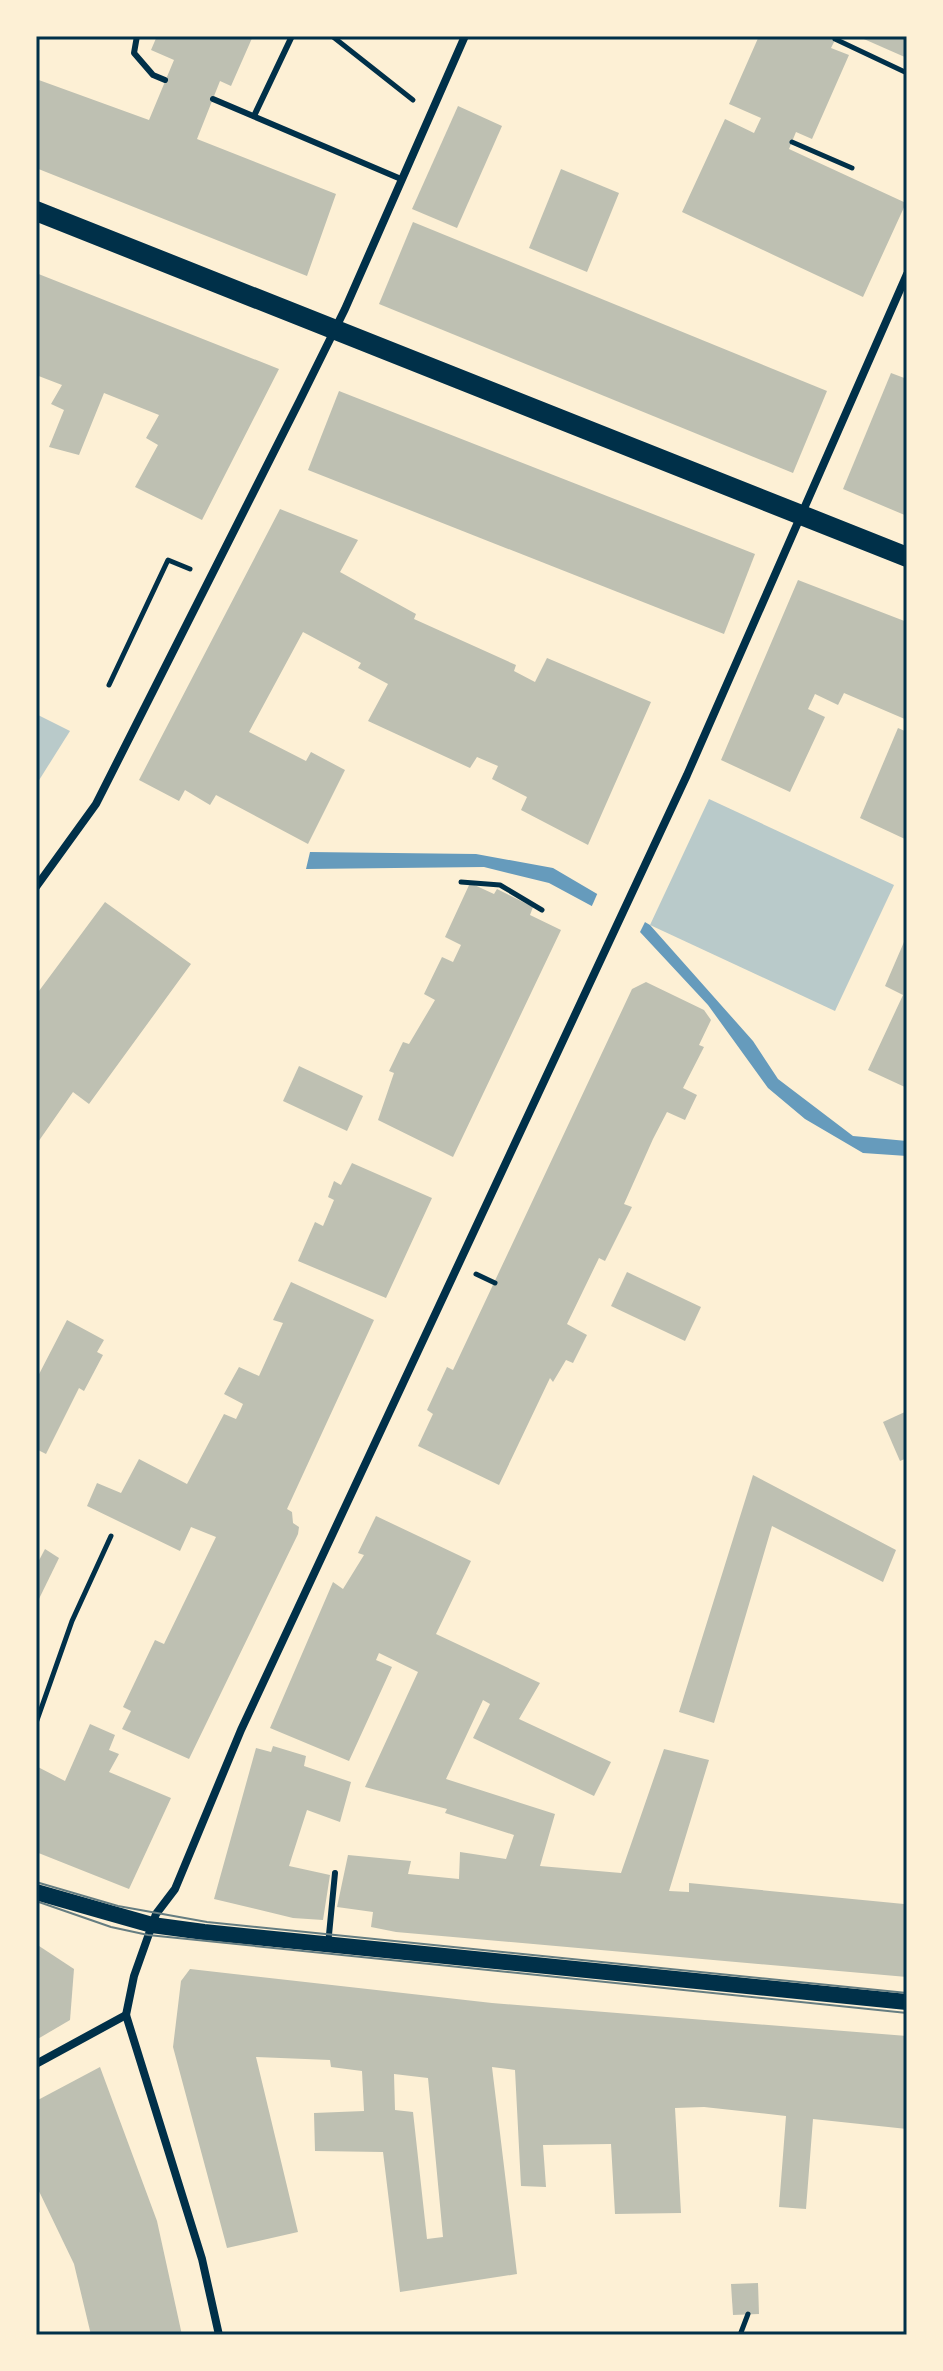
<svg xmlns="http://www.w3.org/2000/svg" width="943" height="2371" viewBox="0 0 943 2371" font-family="Helvetica,sans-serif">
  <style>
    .green { fill: #b9caca }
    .water { fill: #669bbc }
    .pier { fill: #fdf0d5 }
    .building { fill: #bec0b2; fill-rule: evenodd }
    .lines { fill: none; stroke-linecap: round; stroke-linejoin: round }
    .path { stroke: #003049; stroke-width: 5 }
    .service { stroke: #003049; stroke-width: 6 }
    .minor { stroke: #003049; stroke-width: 8 }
    .secondary { stroke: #003049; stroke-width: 16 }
    .primary { stroke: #003049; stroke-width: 20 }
    .tram { stroke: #657d81; stroke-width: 2 }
    .neatline { fill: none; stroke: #003049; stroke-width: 3 }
  </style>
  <rect width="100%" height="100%" fill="#fdf0d5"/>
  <g class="green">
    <path d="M36,714L70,731L36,785Z"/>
    <path d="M709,799L894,885L835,1011L650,925Z"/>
  </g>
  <path class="water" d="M310,852L476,854L553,868L650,925L753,1041L778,1079L853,1136L907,1141V1156L863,1153L805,1119L768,1088L708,1005L640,932L549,883L484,867L306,869Z"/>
  <path class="pier" d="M599,890L647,918L638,936L591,908Z"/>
  <g class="building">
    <path d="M157,36H253L231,86L220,81L197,139L336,194L307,276L36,168V79L149,120L174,60L151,50Z"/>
    <path d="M759,36H837L831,48L849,55L812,139L796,132L789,149L906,203L863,297L682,212L725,119L754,133L761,118L729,104Z"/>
    <path d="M857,36H907V58Z"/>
    <path d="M458,106L502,126L457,228L412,209Z"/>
    <path d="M561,169L619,193L587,272L529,248Z"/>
    <path d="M413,222L827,391L793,473L379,304Z"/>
    <path d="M36,273L279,369L202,520L135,487L158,445L146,438L159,415L104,393L79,455L49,447L64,410L51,404L62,385L36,375Z"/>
    <path d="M891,373L907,379V516L843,489Z"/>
    <path d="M339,391L755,554L724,634L308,470Z"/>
    <path d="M280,509L358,540L340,572L416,614L414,619L516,665L514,671L535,682L547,658L651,702L588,845L521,810L527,797L492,779L498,766L477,757L470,768L368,721L388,684L358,668L361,663L303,632L249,732L306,761L311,752L345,770L308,844L216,795L210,805L185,790L179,801L139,780Z"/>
    <path d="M798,580L907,622V720L844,693L838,705L815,694L808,709L825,717L790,792L721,760Z"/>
    <path d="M898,728L907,732V840L860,818Z"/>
    <path d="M470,883L494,894L497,889L533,907L530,915L561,930L453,1157L378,1120L394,1073L389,1071L403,1042L409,1044L435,1000L424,994L442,957L453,962L461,945L445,937Z"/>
    <path d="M105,902L191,964L89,1104L73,1092L36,1145V995Z"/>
    <path d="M907,935V1088L868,1070L903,995L885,986Z"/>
    <path d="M646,982L704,1010L711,1020L699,1045L704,1047L683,1088L697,1095L685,1120L667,1112L653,1139L624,1204L632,1207L605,1261L599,1258L567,1324L587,1335L573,1363L566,1360L553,1382L550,1378L499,1485L418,1446L433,1414L427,1410L447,1367L453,1370L632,989Z"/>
    <path d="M299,1066L363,1096L347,1131L283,1101Z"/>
    <path d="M352,1163L432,1198L386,1298L298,1261L315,1222L323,1226L334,1200L328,1197L334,1181L341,1185Z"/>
    <path d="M627,1272L701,1307L685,1341L611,1306Z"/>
    <path d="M291,1282L374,1320L287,1509L292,1512L293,1523L299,1527L298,1534L189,1759L122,1729L131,1711L123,1707L155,1640L164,1644L216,1537L191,1527L180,1551L87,1506L97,1483L121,1493L139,1459L187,1484L224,1414L236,1419L240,1411L243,1404L224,1394L239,1367L259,1376L283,1323L273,1320Z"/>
    <path d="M67,1320L104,1340L97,1352L103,1355L84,1391L79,1388L46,1454L36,1449V1380Z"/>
    <path d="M907,1411V1458L900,1461L883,1422Z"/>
    <path d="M753,1475L896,1550L883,1582L772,1526L714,1723L679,1712Z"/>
    <path d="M376,1516L471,1561L436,1634L540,1683L519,1719L611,1762L594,1796L473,1738L490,1704L483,1700L446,1779L555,1814L540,1866L621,1873L664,1749L709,1760L669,1891L689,1892V1883L904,1904L907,1892V1977L396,1932L371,1927L373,1912L337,1907L348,1855L411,1861L408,1874L459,1879L460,1852L506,1859L514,1835L445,1813L447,1809L365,1787L418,1672L379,1653L376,1660L392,1667L349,1761L270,1728L333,1582L343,1589L364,1555L358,1553Z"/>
    <path d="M45,1549L59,1558L36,1605V1566Z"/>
    <path d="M90,1724L115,1735L109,1750L119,1754L109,1772L171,1798L129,1889L36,1852V1766L65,1781Z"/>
    <path d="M273,1746L306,1756L304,1766L351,1782L340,1822L307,1810L289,1866L330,1875L323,1920L293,1918L214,1899L256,1748L271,1752Z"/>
    <path d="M36,1944L74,1969L70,2020L36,2040Z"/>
    <path d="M190,1969L492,2003L907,2036V2129L813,2119L806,2209L779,2207L786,2116L704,2107L675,2108L681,2213L615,2214L611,2144L543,2145L546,2187L521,2186L515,2070L492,2067L517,2274L400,2292L383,2152L315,2151L314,2113L364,2111L362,2071L331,2067L330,2060L256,2057L298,2232L227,2248L173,2047L181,1981ZM394,2074L428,2078L443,2237L427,2239L413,2112L395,2110Z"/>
    <path d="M100,2067L157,2221L182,2335H91L74,2264L36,2185V2101Z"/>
    <path d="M758,2283L759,2314L733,2315L731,2284Z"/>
  </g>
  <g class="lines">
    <g class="path">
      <path d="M332,36L413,100"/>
      <path d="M835,39L907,73"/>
      <path d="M792,142L852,168"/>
      <path d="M109,685L168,560L190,569"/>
      <path d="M461,882L500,885L542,910"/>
      <path d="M476,1274L495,1283"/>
      <path d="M36,1723L72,1621L111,1536"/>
      <path d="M740,2335L748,2314"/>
    </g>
    <g class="service">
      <path d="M137,36L134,53L153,75L165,80"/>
      <path d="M213,99L401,179"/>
      <path d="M254,116L292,36"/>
      <path d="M328,1945L335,1873"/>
    </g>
    <g class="minor">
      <path d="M36,887L96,804L300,400L345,309L465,36"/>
      <path d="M36,2064L126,2015"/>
      <path d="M219,2335L202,2259L126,2015L134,1976L156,1914L175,1889L241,1730L687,775L907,274"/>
    </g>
    <path class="secondary" d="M36,1892L152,1925L204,1932L907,2002"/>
    <path class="primary" d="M36,211L907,557"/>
    <g class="tram">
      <path d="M36,1882L118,1906L207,1922L907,1993"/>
      <path d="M36,1901L111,1927L148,1935L907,2013"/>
    </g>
  </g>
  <rect width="943" height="2371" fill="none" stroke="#fdf0d5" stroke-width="76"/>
  <rect x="38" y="38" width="867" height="2295" class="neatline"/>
</svg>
